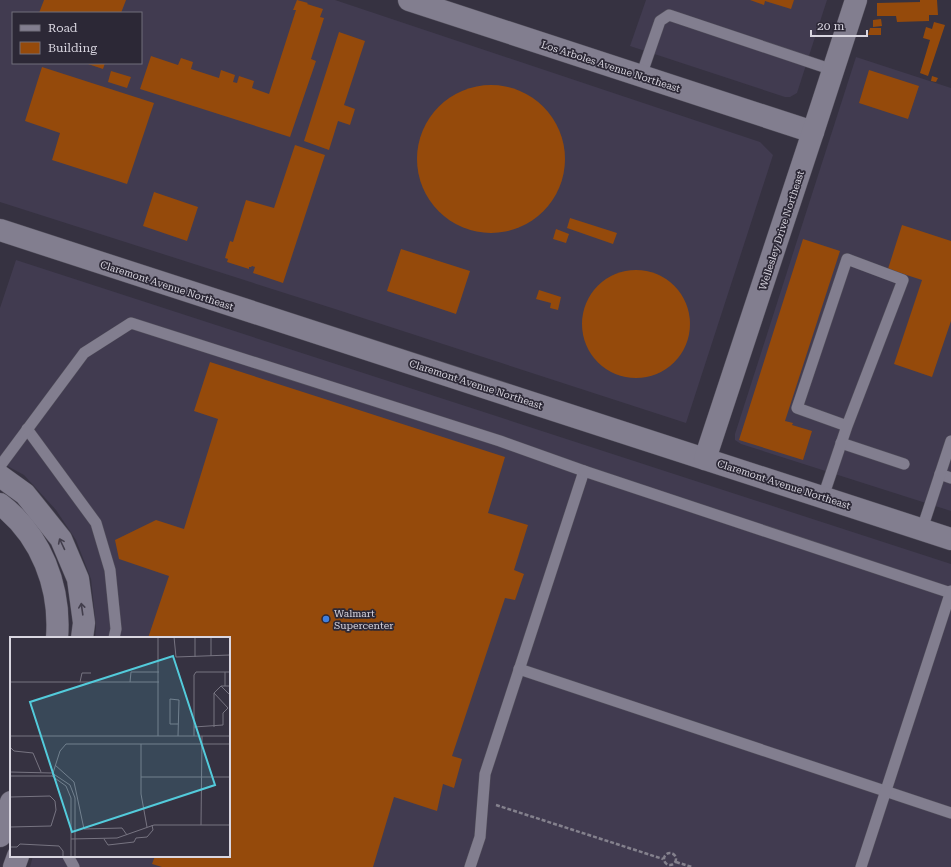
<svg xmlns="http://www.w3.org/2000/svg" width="951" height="867" viewBox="0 0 951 867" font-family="'Roboto Serif',serif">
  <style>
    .built { fill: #413b50; fill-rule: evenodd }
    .building { fill: #954a0b }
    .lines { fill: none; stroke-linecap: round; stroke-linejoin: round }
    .service-casing { stroke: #524f5b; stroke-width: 12 }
    .minor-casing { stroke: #524f5b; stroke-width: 23 }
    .path { stroke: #84818d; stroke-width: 2.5; stroke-dasharray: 4 2; stroke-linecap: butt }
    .service { stroke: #827e8f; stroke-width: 11 }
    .minor { stroke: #827e8f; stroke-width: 22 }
    .oneway { stroke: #423e4c }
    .shop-dot { fill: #3f7fe0; stroke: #2c2836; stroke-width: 1.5 }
    .labels { text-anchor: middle; stroke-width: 3.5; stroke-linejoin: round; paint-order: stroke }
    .street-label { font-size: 10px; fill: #d9d6e0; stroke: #2c2836 }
    .poi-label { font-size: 10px; fill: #d9d6e0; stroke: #2c2836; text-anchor: start }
    .inset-road { fill: none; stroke: #777481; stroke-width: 1 }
    .view { fill: #53cbdb; fill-opacity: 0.15; stroke: #53cbdb; stroke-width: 2 }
    .inset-edge { fill: none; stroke: #d9d6e0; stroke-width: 2 }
  </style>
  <rect width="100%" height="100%" fill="#363241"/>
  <g class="built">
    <path d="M0,0H335L760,142L773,155L686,423L335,309L0,202ZM13,13H141V63H13Z"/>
    <path d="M646,0H827L797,93L790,97H785L630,46Z"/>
    <path d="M856,57L951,88V511L741,444L735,440V434Z"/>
    <path d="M16,260L951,564V867H30L33,856H229V638H95L96,626L91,579L76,540L56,510L24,475L0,462V308Z"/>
  </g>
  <g class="building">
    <path d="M44,0H126L121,13H39Z"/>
    <path d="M297,0L308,3L307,4L323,9L320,17L324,18L311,59L316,61L290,137L140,89L151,56L178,65L181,58L193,62L191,69L219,78L221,70L235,75L233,82L237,83L239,76L254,81L252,88L269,94L296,10H293Z"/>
    <path d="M750,0H794L791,9L765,1L764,5Z"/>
    <path d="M920,0H937L938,15H929V21L897,22L896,16H877V3L920,2Z"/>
    <path d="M881,19L882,26L873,27V20Z"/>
    <path d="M934,22L945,25L928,76L920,73L930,40L923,38L926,27L932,29Z"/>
    <path d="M870,28H881V35H868Z"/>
    <path d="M339,32L365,41L344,105L355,109L350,125L338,121L329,150L304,141Z"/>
    <path d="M85,63H105L103,69Z"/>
    <path d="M42,67L154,103L127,184L52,160L60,133L25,121Z"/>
    <path d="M869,70L919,86L908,119L859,103Z"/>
    <path d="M111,71L131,77L127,88L108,82Z"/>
    <path d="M932,76L938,78L936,82L931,81Z"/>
    <circle cx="491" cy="159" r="74"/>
    <path d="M295,145L325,155L283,283L253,273L255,267L252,266L251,267H249V269L227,262L228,259L225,258L230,241L233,242L246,200L274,208Z"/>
    <path d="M154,192L198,207L187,241L143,226Z"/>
    <path d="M570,218L617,233L613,244L567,228Z"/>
    <path d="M902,225L951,241V321L932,377L894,364L922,280L888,269Z"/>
    <path d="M556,229L569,234L566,243L553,239Z"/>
    <path d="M803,239L840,251L785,421L793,423L792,425L812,431L803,460L739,440Z"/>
    <path d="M401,249L470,271L456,314L387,291Z"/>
    <circle cx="636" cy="324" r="54"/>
    <path d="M539,290L561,297L558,310L550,308L551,303L536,299Z"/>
    <path d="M210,362L505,457L488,513L528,525L514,570L524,574L515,600L505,598L452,756L462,759L454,788L443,784L437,811L394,797L373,867H162L152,864L155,856H229V638H148L169,576L119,559L115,540L156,520L184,529L218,419L194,411Z"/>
  </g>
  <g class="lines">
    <g class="service-casing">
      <g id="service">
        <path d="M641,76L660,21L669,15L833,70"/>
        <path d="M27,429L96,523L110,570L116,629L114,638"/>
        <path d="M841,443L904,464"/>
        <path d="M0,466L84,353L131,323L500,441L584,471L485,774L480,837L470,867"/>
        <path d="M584,471L951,593"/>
        <path d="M940,474L951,478"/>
        <path d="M823,497L847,426L903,280L847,259L797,408L847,426"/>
        <path d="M922,529L951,441"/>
        <path d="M519,669L951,813"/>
        <path d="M68,856L74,867"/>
        <path d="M861,867L951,591"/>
      </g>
    </g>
    <g class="minor-casing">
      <g id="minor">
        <path d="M409,0L813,132"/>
        <path d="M0,230L951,539"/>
        <path d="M705,459L813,132L856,0"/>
        <path d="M0,476L25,494L61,539L78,579L84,623L82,638"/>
        <path d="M0,504C41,535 61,587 57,638"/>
        <path d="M0,836L11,802"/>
        <path d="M14,867L18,856"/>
      </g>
    </g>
    <g class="path">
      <path d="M496,805L663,859"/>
      <circle cx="670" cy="859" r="6"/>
      <path d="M676,862L692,867"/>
    </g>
    <use href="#service" class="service"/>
    <use href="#minor" class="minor"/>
  </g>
  <defs><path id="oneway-shaft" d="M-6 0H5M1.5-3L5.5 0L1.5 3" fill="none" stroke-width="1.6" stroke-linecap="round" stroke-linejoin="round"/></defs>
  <g class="oneway">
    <use href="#oneway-shaft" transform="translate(62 544) rotate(-115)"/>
    <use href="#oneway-shaft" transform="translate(82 609) rotate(-98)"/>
  </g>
  <circle class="shop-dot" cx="326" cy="619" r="4"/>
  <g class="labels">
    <g class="street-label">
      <text transform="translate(611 66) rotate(18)" y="4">Los Arboles Avenue Northeast</text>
      <text transform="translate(781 230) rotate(-72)" y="4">Wellesley Drive Northeast</text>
      <text transform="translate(167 285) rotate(18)" y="4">Claremont Avenue Northeast</text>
      <text transform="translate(476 384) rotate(18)" y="4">Claremont Avenue Northeast</text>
      <text transform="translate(784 484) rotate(18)" y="4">Claremont Avenue Northeast</text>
    </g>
    <g class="poi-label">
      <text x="334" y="617">Walmart<tspan x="334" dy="12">Supercenter</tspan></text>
    </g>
  </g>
  <g transform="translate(10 637)">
    <rect width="220" height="220" fill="#363241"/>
    <path class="inset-road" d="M164,0L166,20L220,18M201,19V0M185,20V0M215,35V49M0,45H149M70,45L72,36H81M120,45L121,35H149M211,49L220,58M204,56V90M184,90L213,88V76L218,71L204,56L211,49H220M0,99H220M148,99V0M168,99L169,63L160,62V87H168M184,99V38L186,35H220M131,107H220M0,110L4,114L23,116L31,135M45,128L64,145L74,192L112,191L117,198M0,135L42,136L60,148L65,161V220M0,139H42L56,149L61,161V220M42,139L50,114L56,107H131V157L137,190M131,140H220M0,160L40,159L45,164L46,173L41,189L0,190M191,188L192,99M61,202L107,201L144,188H220M94,202L98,208L124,205L126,201L137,200L143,193L142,188M0,210H7L10,207L49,209L53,214V220"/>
    <path class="view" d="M163,19L205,148L62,195L20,65Z"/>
    <rect width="220" height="220" class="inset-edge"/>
  </g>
  <rect x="12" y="12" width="130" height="52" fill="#2c2836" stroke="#716e7a"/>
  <rect x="20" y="25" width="20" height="6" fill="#827e8f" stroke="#716e7a"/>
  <text x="48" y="32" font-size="12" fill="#d9d6e0">Road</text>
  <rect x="20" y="42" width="20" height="12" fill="#954a0b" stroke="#716e7a"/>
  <text x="48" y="52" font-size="12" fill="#d9d6e0">Building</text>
  <path d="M811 30v6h56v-6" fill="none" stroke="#d9d6e0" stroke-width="2"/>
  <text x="817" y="30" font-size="12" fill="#d9d6e0" stroke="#2c2836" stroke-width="3" paint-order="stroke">20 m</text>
</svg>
